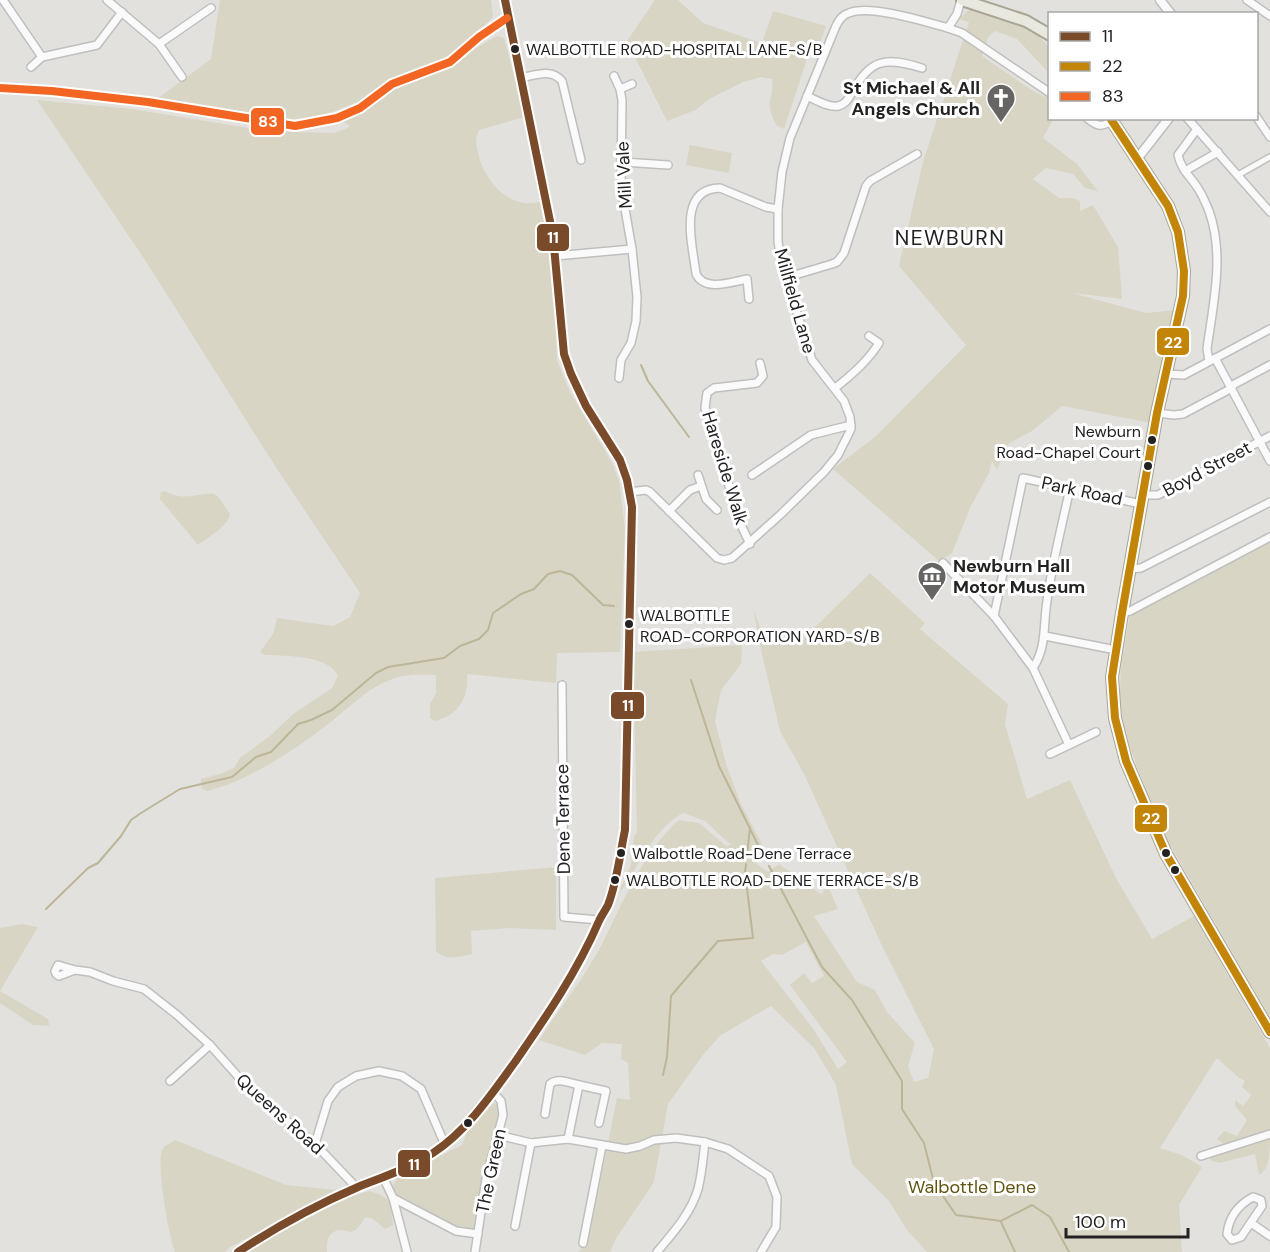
<svg xmlns="http://www.w3.org/2000/svg" width="1270" height="1252" viewBox="0 0 1270 1252" font-family="'DM Sans',sans-serif">
  <style>
    .green { fill: #d9d5c5; fill-rule: evenodd }
    .lines { fill: none; stroke-linecap: round; stroke-linejoin: round }
    .stream { stroke: #bcb699; stroke-width: 2 }
    .pedestrian-casing { stroke: #bfbfbd; stroke-width: 8 }
    .minor-casing { stroke: #bfbfbd; stroke-width: 10 }
    .tertiary-casing { stroke: #bfbfbd; stroke-width: 11 }
    .primary-casing { stroke: #a9a595; stroke-width: 14 }
    .pedestrian { stroke: #fbfafa; stroke-width: 5 }
    .minor { stroke: #fbfafa; stroke-width: 7 }
    .tertiary { stroke: #fbfafa; stroke-width: 8 }
    .primary { stroke: #e9e8df; stroke-width: 10 }
    .bus-1-casing { stroke: #fff; stroke-width: 12 }
    .bus-2-casing { stroke: #fff; stroke-width: 12 }
    .bus-3-casing { stroke: #fff; stroke-width: 12 }
    .bus-1 { stroke: #7a4b2a; stroke-width: 8 }
    .bus-2 { stroke: #c28508; stroke-width: 8 }
    .bus-3 { stroke: #f26522; stroke-width: 8 }
    .bus-dot { fill: #232221; stroke: #fff; stroke-width: 2 }
    .labels { text-anchor: middle; stroke-width: 6; stroke-linejoin: round; paint-order: stroke }
    .bus-label { font-size: 16px; fill: #232221; stroke: #fff; text-anchor: start }
    .poi-label { font-size: 18px; font-weight: bold; fill: #232221; stroke: #fff; text-anchor: end }
    .street-label { font-size: 18px; fill: #232221; stroke: #fff }
    .park-label { font-size: 18px; fill: #615411; stroke: #fff }
    .quarter-label { font-size: 21px; letter-spacing: 1.5px; fill: #232221; stroke: #fff }
    .line-badge { stroke: #fff; stroke-width: 2 }
    .badge-label { font-size: 16px; text-anchor: middle; font-weight: bold; fill: #fff }
  </style>
  <rect width="100%" height="100%" fill="#e2e1de"/>
  <g class="green">
    <path d="M220,0H491L493,17L472,38L449,57L394,78L358,102L321,116L287,120L157,99L211,59Z"/>
    <path d="M655,0H678L703,23L807,59L784,129L777,126C773,118 768,109 770,100C772,92 773,88 772,79L761,77L743,82L709,99L696,110L667,121L627,41Z"/>
    <path d="M970,9L1035,31L1049,47V80L1047,71L1017,39L995,31L988,37L982,56L1036,93L1049,98L1050,118L1053,119L1043,138L1077,164L1098,191L1085,188L1073,174L1046,168L1033,179L1059,198H1072L1080,201V211L1093,205L1118,247L1122,299L1072,293L1146,313L1177,310L1152,423L1062,406L1032,431L1009,443L997,470L992,461L989,473L970,508L952,553L939,561L833,469L876,436L966,345L899,266L923,162L969,22L959,19Z"/>
    <path d="M773,11L826,26L815,57L763,40Z"/>
    <path d="M497,36L504,38L525,117L479,130C474,140 477,147 479,157C485,178 501,199 524,203C530,204 537,202 543,202L554,274L557,360L569,390L612,463L619,480L625,528L620,652L557,653L556,683L467,674C469,698 458,715 435,721L430,718V704L436,693V675C424,675 411,674 399,677C371,684 349,708 327,725C296,749 245,783 207,791L201,788V779L220,774L234,768L240,758L271,735L293,714L332,688L338,676C329,655 286,656 265,655L260,652L273,634L277,618L333,626L350,617L360,593L275,466L145,260L37,100L132,109L266,131L334,133L350,127L342,119L362,112L392,89L452,64L465,54Z"/>
    <path d="M690,145L732,153L729,173L686,165Z"/>
    <path d="M165,491C186,504 207,489 216,495C221,499 226,509 230,514C227,528 208,537 198,545L160,499L161,492Z"/>
    <path d="M1270,540V1018L1167,840L1137,767L1119,715L1121,666L1130,614Z"/>
    <path d="M870,573L925,623L920,629L1008,704L1005,724L1027,799L1070,780L1116,878L1152,939L1194,916L1270,1048V1132L1225,1145L1217,1139L1224,1131L1237,1136L1247,1120L1235,1106V1100L1243,1106L1251,1095L1242,1087L1245,1081L1239,1078L1218,1059H1216L1160,1148L1182,1155L1202,1167L1179,1205L1182,1252H927L907,1230L889,1201L852,1164L836,1085L814,1048L771,1006L721,1035L703,1055L668,1104L654,1182L617,1237L610,1252H578L588,1242L617,1098L630,1100L628,1063L621,1059L622,1044L602,1043L585,1055L539,1040C560,1008 585,977 602,944C622,904 645,849 679,820L699,823L726,846L731,845L705,821L683,813C655,828 639,864 622,890L620,889L631,865L634,836L637,832L633,652L742,645L741,664L721,690L715,721L727,767L741,804L762,844L761,857L754,862L768,872L779,864L821,894L828,886L838,909L814,916L857,982L875,990L887,1012L915,1043L908,1066L914,1082L928,1078L934,1049L882,946L804,774L780,731L761,650L753,608L763,636L799,643ZM806,942L824,976L812,983L804,973L790,985L847,1062L838,1069L814,1030L761,961L773,954L782,955Z"/>
    <path d="M556,867V930L510,928L471,931L472,954C459,957 446,961 436,951L435,878Z"/>
    <path d="M22,924L38,927L0,991L48,1019L49,1026L33,1025L0,1003V928Z"/>
    <path d="M494,1103L499,1106V1116L488,1159L477,1225L473,1229L456,1227L399,1198L394,1192L393,1185L399,1176L462,1145L469,1127Z"/>
    <path d="M1270,1135C1270,1149 1270,1170 1259,1175L1255,1154L1219,1163L1210,1160L1212,1155Z"/>
    <path d="M175,1140L286,1185L335,1190L317,1202L230,1247L225,1252H175C169,1237 155,1161 163,1148C166,1145 172,1142 175,1140Z"/>
    <path d="M369,1191L379,1194L390,1201L393,1225L385,1229L373,1219L365,1217C362,1222 358,1230 351,1232C348,1232 345,1230 341,1230C328,1231 326,1241 327,1252H250L265,1240L349,1197Z"/>
  </g>
  <g class="lines">
    <g class="stream">
      <path d="M641,365L648,381L689,437"/>
      <path d="M691,680L719,766L764,857"/>
      <path d="M747,855L750,828"/>
      <path d="M769,866L822,967L852,1000L902,1081V1109L924,1143L934,1183L956,1215L1001,1221L1032,1205L1050,1217L1069,1252"/>
      <path d="M46,909L88,868L98,863L121,836L131,820L141,813L180,789L232,777L256,757L271,752L298,724L311,720L332,710L376,673L388,667L444,658L460,646L479,639L488,630L493,613L521,594L534,589L548,574L560,571L572,575L603,605L614,606"/>
      <path d="M663,1075L667,1057L671,996L718,941L753,938L745,872L746,864"/>
      <path d="M1001,1222L1015,1252"/>
    </g>
    <g class="pedestrian-casing">
      <path id="pedestrian" d="M1238,175L1270,157"/>
    </g>
    <g class="minor-casing">
      <g id="minor">
        <path d="M3,0L42,57L97,45L122,12"/>
        <path d="M107,0L159,44L182,77"/>
        <path d="M1247,0L1270,16"/>
        <path d="M948,28L962,33L1050,93"/>
        <path d="M159,44L211,8"/>
        <path d="M31,67L42,57"/>
        <path d="M614,76L620,89L622,100L621,186L632,249L637,297L636,321L631,343L621,360L619,378"/>
        <path d="M520,78C536,75 551,68 562,81L581,160"/>
        <path d="M0,88L52,91L148,102L295,126L337,118L360,108L392,84L450,62L479,37L507,18"/>
        <path d="M620,89L632,84"/>
        <path d="M807,96C816,100 829,108 838,106C846,104 848,99 852,93C870,58 886,57 922,68"/>
        <path d="M1256,116L1270,137"/>
        <path d="M1087,118C1097,126 1101,128 1111,121"/>
        <path d="M1187,118L1270,212"/>
        <path d="M1197,129L1178,155C1181,170 1192,178 1199,190C1203,196 1206,204 1209,211C1225,255 1213,304 1207,349L1209,361"/>
        <path d="M623,162L668,165"/>
        <path d="M1185,171L1218,152"/>
        <path d="M555,256L632,249"/>
        <path d="M785,278L832,264L837,262L844,253L866,186L870,181L917,154"/>
        <path d="M749,299L747,279C731,282 705,292 696,274C693,246 676,189 720,188L766,207L778,209"/>
        <path d="M1215,358L1270,461"/>
        <path d="M1166,374L1184,375L1270,329"/>
        <path d="M1231,386L1270,365"/>
        <path d="M835,388C852,375 868,361 879,343L869,336"/>
        <path d="M1157,413L1174,415L1183,414L1232,388"/>
        <path d="M698,475L706,499L717,510"/>
        <path d="M752,475L811,435L851,425"/>
        <path d="M629,492L646,490L650,492L717,558L724,560L732,558L780,515L824,472L838,455L851,429L850,417L844,401L812,360L781,262L778,241V209L782,172L790,138L836,26C839,20 842,15 849,13C870,4 926,22 948,28L957,14L961,0"/>
        <path d="M1142,495H1158L1270,436"/>
        <path d="M669,511L690,490L701,486"/>
        <path d="M750,544L741,525L705,408L707,393L714,388L757,383L763,376L760,363"/>
        <path d="M943,563L994,616L1033,668L1069,745"/>
        <path d="M1130,569L1141,568L1270,502"/>
        <path d="M1122,613L1130,611L1270,537"/>
        <path d="M994,616L1023,478L1141,504"/>
        <path d="M1045,636L1116,650"/>
        <path d="M1033,668C1047,647 1043,625 1047,601C1052,563 1062,526 1070,488"/>
        <path d="M562,685L564,917L599,920"/>
        <path d="M1050,754L1096,732"/>
        <path d="M75,970L58,965L55,971L56,974L59,976L75,970L90,972L113,981L144,989L177,1015L210,1045L251,1091L315,1144L357,1188"/>
        <path d="M170,1081L210,1045"/>
        <path d="M579,1085L606,1091L599,1123"/>
        <path d="M545,1114L550,1084C558,1077 569,1083 579,1085L568,1139"/>
        <path d="M498,1135L531,1143L568,1139L626,1149L640,1146L654,1140L676,1138L705,1142L728,1149L769,1176L777,1197L776,1227L761,1252"/>
        <path d="M315,1144L328,1101L338,1087L356,1076L379,1071L402,1076L421,1089L445,1145"/>
        <path d="M1201,1156L1270,1134"/>
        <path d="M383,1177L393,1198L407,1252"/>
        <path d="M1253,1197L1261,1200L1262,1206L1241,1237L1232,1240L1227,1234C1229,1217 1238,1205 1253,1197Z"/>
        <path d="M393,1198L456,1231L478,1234"/>
        <path d="M1251,1223L1270,1236"/>
        <path d="M515,1226L531,1143"/>
        <path d="M583,1243L602,1146"/>
        <path d="M475,1252L486,1179L503,1115L501,1101L493,1092"/>
        <path d="M657,1252C673,1233 691,1213 698,1189C702,1174 703,1158 705,1142"/>
      </g>
    </g>
    <g class="tertiary-casing">
      <g id="tertiary">
        <path d="M1160,0L1171,14"/>
        <path d="M1137,159L1169,118"/>
        <path d="M238,1252C276,1227 316,1205 358,1187C383,1177 410,1168 433,1153C467,1131 491,1095 515,1062C546,1017 577,972 599,921C601,916 605,911 608,905C617,882 620,854 625,830L632,507L627,480L620,460L586,406L571,374L564,354L553,236L505,0"/>
      </g>
    </g>
    <g class="primary-casing">
      <g id="primary">
        <path d="M962,0L1026,21L1050,35"/>
        <path d="M1110,118L1168,206L1178,232L1184,271L1183,296L1157,413L1122,613L1112,677L1115,718L1126,761L1166,854L1270,1032"/>
      </g>
    </g>
    <use href="#pedestrian" class="pedestrian"/>
    <use href="#minor" class="minor"/>
    <use href="#tertiary" class="tertiary"/>
    <use href="#primary" class="primary"/>
    <g class="bus-1-casing">
      <path id="bus-1" d="M238,1252C276,1227 316,1205 358,1187C383,1177 410,1168 433,1153C467,1131 491,1095 515,1062C546,1017 577,972 599,921C601,916 605,911 608,905C617,882 620,854 625,830L632,507L627,480L620,460L586,406L571,374L564,354L553,236L505,0"/>
    </g>
    <g class="bus-2-casing">
      <path id="bus-2" d="M1110,118L1168,206L1178,232L1184,271L1183,296L1157,413L1122,613L1112,677L1115,718L1126,761L1166,854L1270,1032"/>
    </g>
    <g class="bus-3-casing">
      <path id="bus-3" d="M0,88L52,91L148,102L295,126L337,118L360,108L392,84L450,62L479,37L507,18"/>
    </g>
    <use href="#bus-1" class="bus-1"/>
    <use href="#bus-2" class="bus-2"/>
    <use href="#bus-3" class="bus-3"/>
  </g>
  <defs>
    <g id="church-pin" transform="scale(1.5)"><path d="M0 17L-7.5 6A9.5 9.5 0 1 1 7.5 6Z" fill="#666563" stroke="#fff"/><path d="M-1.2-6h2.4v3.5h3.3v2.4h-3.3V6h-2.4V-.1h-3.3v-2.4h3.3Z" fill="#fff"/></g>
    <g id="museum-pin" transform="scale(1.5)"><path d="M0 17L-7.5 6A9.5 9.5 0 1 1 7.5 6Z" fill="#666563" stroke="#fff"/><path d="M0-6L6-3V-2H-6V-3ZM-5-1h2V3h-2ZM-1-1h2V3h-2ZM3-1h2V3H3ZM-6 4H6V6H-6Z" fill="#fff"/></g>
  </defs>
  <g fill-rule="evenodd">
    <use href="#church-pin" x="1001" y="98"/>
    <use href="#museum-pin" x="932" y="576"/>
  </g>
  <g class="bus-dot">
    <circle cx="515" cy="49" r="5"/>
    <circle cx="1152" cy="440" r="5"/>
    <circle cx="1148" cy="466" r="5"/>
    <circle cx="629" cy="624" r="5"/>
    <circle cx="621" cy="853" r="5"/>
    <circle cx="1166" cy="853" r="5"/>
    <circle cx="1175" cy="870" r="5"/>
    <circle cx="615" cy="880" r="5"/>
    <circle cx="468" cy="1123" r="5"/>
  </g>
  <g class="labels">
    <g class="bus-label">
      <text x="526" y="55">WALBOTTLE ROAD-HOSPITAL LANE-S/B</text>
      <text x="1141" y="437" text-anchor="end">Newburn<tspan x="1141" dy="21">Road-Chapel Court</tspan></text>
      <text x="640" y="621">WALBOTTLE<tspan x="640" dy="21">ROAD-CORPORATION YARD-S/B</tspan></text>
      <text x="632" y="859">Walbottle Road-Dene Terrace</text>
      <text x="626" y="886">WALBOTTLE ROAD-DENE TERRACE-S/B</text>
    </g>
    <g class="poi-label">
      <text x="980" y="94">St Michael &amp; All<tspan x="980" dy="21">Angels Church</tspan></text>
      <text x="953" y="572" text-anchor="start">Newburn Hall<tspan x="953" dy="21">Motor Museum</tspan></text>
    </g>
    <g class="street-label">
      <text transform="translate(624 175) rotate(-93)" y="6">Mill Vale</text>
      <text transform="translate(795 301) rotate(74)" y="6">Millfield Lane</text>
      <text transform="translate(725 468) rotate(73)" y="6">Hareside Walk</text>
      <text transform="translate(1207 469) rotate(-28)" y="6">Boyd Street</text>
      <text transform="translate(1082 491) rotate(12)" y="6">Park Road</text>
      <text transform="translate(563 819) rotate(-91)" y="6">Dene Terrace</text>
      <text transform="translate(280 1114) rotate(42)" y="6">Queens Road</text>
      <text transform="translate(491 1171) rotate(-78)" y="6">The Green</text>
    </g>
    <g class="park-label">
      <text x="972" y="1193">Walbottle Dene</text>
    </g>
    <g class="quarter-label">
      <text x="950" y="245">NEWBURN</text>
    </g>
  </g>
  <g class="line-badge">
    <rect x="250" y="107" width="35" height="29" rx="6" fill="#f26522"/>
    <rect x="536" y="223" width="34" height="29" rx="6" fill="#7a4b2a"/>
    <rect x="1156" y="327" width="34" height="29" rx="6" fill="#c28508"/>
    <rect x="610" y="691" width="35" height="29" rx="6" fill="#7a4b2a"/>
    <rect x="1134" y="804" width="34" height="29" rx="6" fill="#c28508"/>
    <rect x="397" y="1149" width="34" height="29" rx="6" fill="#7a4b2a"/>
  </g>
  <g class="badge-label">
    <text x="268" y="127">83</text>
    <text x="553" y="243">11</text>
    <text x="1173" y="348">22</text>
    <text x="628" y="711">11</text>
    <text x="1151" y="824">22</text>
    <text x="414" y="1170">11</text>
  </g>
  <rect x="1048" y="12" width="210" height="108" fill="#ffffff" stroke="#a7a7a6" stroke-width="1.5"/>
  <rect x="1060" y="32" width="30" height="9" fill="#7a4b2a" stroke="#a7a7a6" stroke-width="1.5"/>
  <text x="1102" y="42" font-size="18" fill="#232221">11</text>
  <rect x="1060" y="62" width="30" height="9" fill="#c28508" stroke="#a7a7a6" stroke-width="1.5"/>
  <text x="1102" y="72" font-size="18" fill="#232221">22</text>
  <rect x="1060" y="92" width="30" height="9" fill="#f26522" stroke="#a7a7a6" stroke-width="1.5"/>
  <text x="1102" y="102" font-size="18" fill="#232221">83</text>
  <path d="M1066 1228v9h122v-9" fill="none" stroke="#232221" stroke-width="3"/>
  <text x="1075" y="1228" font-size="18" fill="#232221" stroke="#ffffff" stroke-width="4.5" paint-order="stroke">100 m</text>
</svg>
